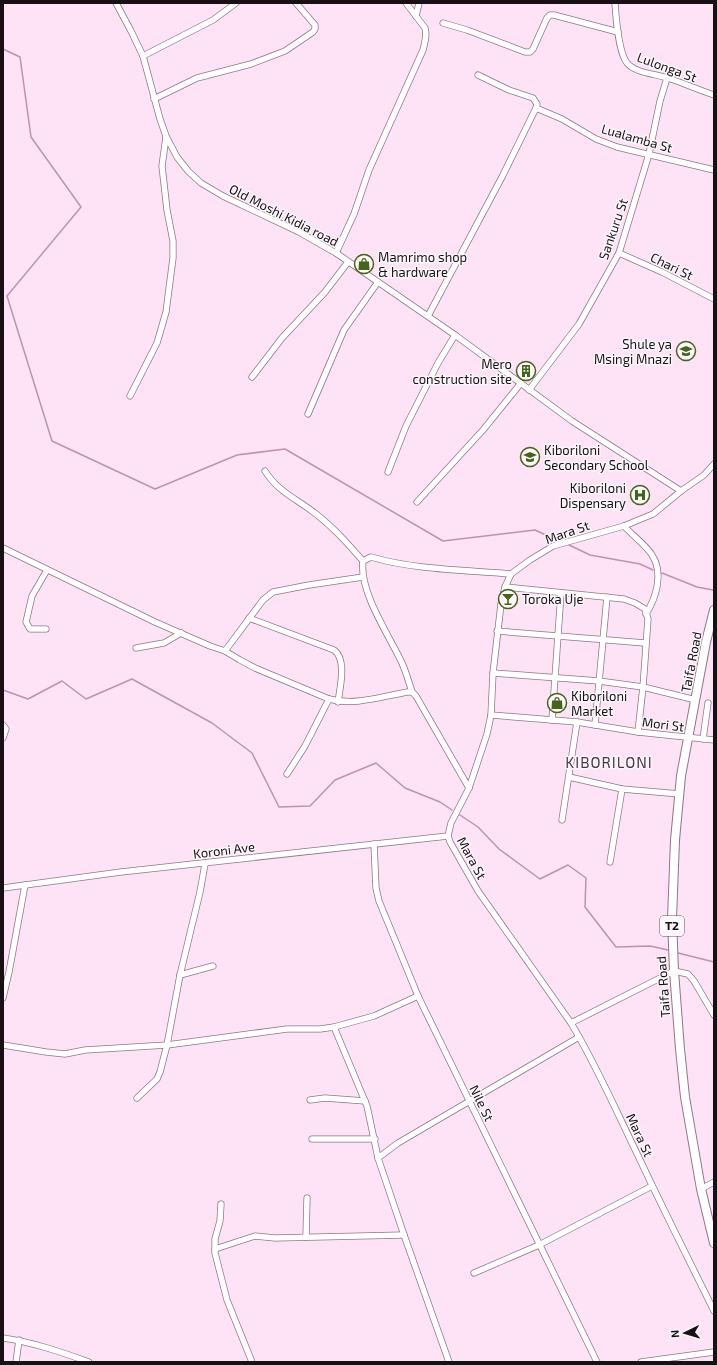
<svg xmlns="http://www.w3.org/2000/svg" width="717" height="1365" viewBox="0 0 717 1365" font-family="'Exo 2',sans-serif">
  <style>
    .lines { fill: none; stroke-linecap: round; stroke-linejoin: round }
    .stream { stroke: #bd92b1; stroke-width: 1.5 }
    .minor-casing { stroke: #8e7787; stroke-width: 7 }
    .highway-casing { stroke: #8e7787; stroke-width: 10 }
    .minor { stroke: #fff; stroke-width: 5.5 }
    .highway { stroke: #fff; stroke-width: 8 }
    .labels { text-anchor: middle; stroke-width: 3; stroke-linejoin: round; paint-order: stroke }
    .shield { fill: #fcf7fb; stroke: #5d555b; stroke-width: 1 }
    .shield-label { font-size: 12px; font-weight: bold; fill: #191016 }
    .street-label { font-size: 13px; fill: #191016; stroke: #fcf7fb }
    .poi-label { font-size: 13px; fill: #191016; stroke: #fcf7fb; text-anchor: start }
    .quarter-label { font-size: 15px; letter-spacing: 1px; fill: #4b3745; stroke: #fcf7fb }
  </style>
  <rect width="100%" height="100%" fill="#fde3f5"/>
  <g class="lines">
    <g class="stream">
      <path d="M3,49L20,57L31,137L81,207L7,296L52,441L155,489L237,455L285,449L443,541L535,530L561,542"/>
      <path d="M567,544L590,555L640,564L653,570"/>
      <path d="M662,573L697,587L713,590"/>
      <path d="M3,690L28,699L62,681L86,699L132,679L212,723L252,753L279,807L310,806L335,780L376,763L405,788L440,802L452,810"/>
      <path d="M460,815L478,827L499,849L540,879L568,865L586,878L585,907L616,947L650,946L668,950"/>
      <path d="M678,953L714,962"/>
    </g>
    <g class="minor-casing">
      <g id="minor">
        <path d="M116,3L131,31L143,56L160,119L166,136L177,157L188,171L201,183L223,196L299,232L336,253L455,335L572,421L681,491"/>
        <path d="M615,3C616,18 618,51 627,63C635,73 656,74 668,78C683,83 699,90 714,95"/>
        <path d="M416,16L419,3"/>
        <path d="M443,23L467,30L525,52H530L533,49L547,18L550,15H554L618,32"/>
        <path d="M143,56L213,20L236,3"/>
        <path d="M154,99L197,78L251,64L285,51L313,32L315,29V25L296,3"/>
        <path d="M536,108L562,119L596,139L617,147L714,170"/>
        <path d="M336,253L354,214L369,170L423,50C425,42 427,35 425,28L406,3"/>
        <path d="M619,253L662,272L714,299"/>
        <path d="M428,316L502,177L536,108L537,104L533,98L509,90L478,75"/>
        <path d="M252,377L282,338L325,292L348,262"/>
        <path d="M529,390L579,324L619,253L649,154L660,101L667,78"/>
        <path d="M130,396L157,343L166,312L173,258V241L167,210L162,166L166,137"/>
        <path d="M308,414L344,330L378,282"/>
        <path d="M714,464L704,475L681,491L653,514L624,526L553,546L530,560L511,574L505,587L501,604L493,673L491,715L487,734L469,788L451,823L448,836L450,842L478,891L571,1023C598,1068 619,1117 642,1164C665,1213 690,1262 714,1311"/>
        <path d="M265,471C278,492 297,499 316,514C334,528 348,544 363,561"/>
        <path d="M388,472L406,426L438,363L455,335"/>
        <path d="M417,502L483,430L521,383"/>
        <path d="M624,526C632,535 647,546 652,555C664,573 656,598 646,614"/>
        <path d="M3,548L155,622L210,646L225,651L240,660L255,668L329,699C355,706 383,696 408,692H412L416,696L469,788"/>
        <path d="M505,587L624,599L635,603L645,609L648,619L643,687L638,732"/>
        <path d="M249,618L334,650C347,659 340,688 338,702"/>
        <path d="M46,629H30L26,622L32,596L47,570"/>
        <path d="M497,631L645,643"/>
        <path d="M136,648L164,643L181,633"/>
        <path d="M225,651L263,600L273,592L309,585L363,577"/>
        <path d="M493,673L599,681L643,687L696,700"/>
        <path d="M412,692C409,682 406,672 402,663C389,635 359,592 363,561L371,557C415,570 466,570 511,574"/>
        <path d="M491,715L577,722L638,732L714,740"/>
        <path d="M552,720L561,593"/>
        <path d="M3,725L6,729L3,738"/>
        <path d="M595,725L607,597"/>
        <path d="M703,739L708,703"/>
        <path d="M287,774L305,746L329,699"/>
        <path d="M569,777L622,789L680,794"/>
        <path d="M562,820L577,722"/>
        <path d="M374,844L376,888L379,901L418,996L597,1362"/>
        <path d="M610,862L622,789"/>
        <path d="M3,888L121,872L448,836"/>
        <path d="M180,975L213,966"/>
        <path d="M3,998L9,972L25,885"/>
        <path d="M571,1023L674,971L688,974L694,981L714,1015"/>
        <path d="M334,1027L374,1016L418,996"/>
        <path d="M3,1045L46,1052L65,1054L85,1050L167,1045L287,1029H320L334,1027L367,1106L378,1158"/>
        <path d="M137,1098L157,1079L160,1072L167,1045L180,975L200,892L205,864"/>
        <path d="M310,1100L325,1098L365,1101"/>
        <path d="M312,1139H375"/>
        <path d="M701,1189L714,1182"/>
        <path d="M221,1204L220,1221L215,1239V1253L227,1300L252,1362"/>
        <path d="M306,1237L307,1198"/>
        <path d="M215,1249L255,1236L275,1238L404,1235"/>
        <path d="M474,1273L539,1245L652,1186"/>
        <path d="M3,1338C32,1342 61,1352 89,1362"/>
        <path d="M16,1362L19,1340"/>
        <path d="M449,1362L404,1235L378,1158L398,1143L579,1037"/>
        <path d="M641,1362L714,1352"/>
      </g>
    </g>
    <g class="highway-casing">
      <path id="highway" d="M714,610L706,642L681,776L675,840L672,919L674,971L680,1049L685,1097L701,1189L714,1243"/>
    </g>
    <use href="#minor" class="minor"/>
    <use href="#highway" class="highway"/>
  </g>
  <defs>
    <g id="shop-ring" transform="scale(1)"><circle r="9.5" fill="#fcf7fb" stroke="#446419" stroke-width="1.5"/><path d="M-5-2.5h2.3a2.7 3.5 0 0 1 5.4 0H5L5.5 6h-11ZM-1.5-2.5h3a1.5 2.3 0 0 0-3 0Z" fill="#446419"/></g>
    <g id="school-ring" transform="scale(1)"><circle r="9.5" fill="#fcf7fb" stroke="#446419" stroke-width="1.5"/><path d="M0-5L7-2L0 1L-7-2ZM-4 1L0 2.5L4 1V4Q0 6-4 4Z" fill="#446419"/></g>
    <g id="building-ring" transform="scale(1)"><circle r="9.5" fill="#fcf7fb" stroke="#446419" stroke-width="1.5"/><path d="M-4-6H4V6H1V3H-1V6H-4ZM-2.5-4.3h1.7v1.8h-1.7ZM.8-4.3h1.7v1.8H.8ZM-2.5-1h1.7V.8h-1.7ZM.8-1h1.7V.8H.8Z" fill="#446419"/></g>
    <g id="hospital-ring" transform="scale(1)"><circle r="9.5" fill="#fcf7fb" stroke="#446419" stroke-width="1.5"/><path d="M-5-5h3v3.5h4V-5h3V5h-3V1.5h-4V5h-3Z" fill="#446419"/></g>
    <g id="bar-ring" transform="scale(1)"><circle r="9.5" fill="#fcf7fb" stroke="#446419" stroke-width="1.5"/><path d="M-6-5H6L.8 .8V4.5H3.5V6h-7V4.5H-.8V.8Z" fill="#446419"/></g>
  </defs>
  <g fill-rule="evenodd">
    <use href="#shop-ring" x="364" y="264"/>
    <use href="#school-ring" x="686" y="351"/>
    <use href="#building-ring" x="526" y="371"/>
    <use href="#school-ring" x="530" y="457"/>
    <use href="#hospital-ring" x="640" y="495"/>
    <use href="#bar-ring" x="508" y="599"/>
    <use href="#shop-ring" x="557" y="703"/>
  </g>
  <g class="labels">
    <rect class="shield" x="660" y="916" width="24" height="20" rx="3"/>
    <g class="shield-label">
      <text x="672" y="930">T2</text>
    </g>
    <g class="street-label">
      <text transform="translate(667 67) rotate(20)" y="5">Lulonga St</text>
      <text transform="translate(637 138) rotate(16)" y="5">Lualamba St</text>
      <text transform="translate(284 215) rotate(27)" y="5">Old Moshi Kidia road</text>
      <text transform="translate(613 229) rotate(-71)" y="5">Sankuru St</text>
      <text transform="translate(672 266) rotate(26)" y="5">Chari St</text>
      <text transform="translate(567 532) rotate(-19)" y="5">Mara St</text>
      <text transform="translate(691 662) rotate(-79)" y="5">Taifa Road</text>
      <text transform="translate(663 724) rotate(7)" y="5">Mori St</text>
      <text transform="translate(224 850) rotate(-7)" y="5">Koroni Ave</text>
      <text transform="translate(472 858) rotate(61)" y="5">Mara St</text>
      <text transform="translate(663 987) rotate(-94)" y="5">Taifa Road</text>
      <text transform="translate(482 1103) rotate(64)" y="5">Nile St</text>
      <text transform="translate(640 1135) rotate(65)" y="5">Mara St</text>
    </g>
    <g class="poi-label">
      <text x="378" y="262">Mamrimo shop<tspan x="378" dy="15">&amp; hardware</tspan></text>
      <text x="672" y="349" text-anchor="end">Shule ya<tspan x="672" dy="15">Msingi Mnazi</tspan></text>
      <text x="512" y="369" text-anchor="end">Mero<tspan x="512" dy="15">construction site</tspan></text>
      <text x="544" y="455">Kiboriloni<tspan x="544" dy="15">Secondary School</tspan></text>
      <text x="626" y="493" text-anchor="end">Kiboriloni<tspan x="626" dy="15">Dispensary</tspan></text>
      <text x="522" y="604">Toroka Uje</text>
      <text x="571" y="701">Kiboriloni<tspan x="571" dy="15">Market</tspan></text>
    </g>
    <g class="quarter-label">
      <text x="609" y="768">KIBORILONI</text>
    </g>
  </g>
  <rect width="717" height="1365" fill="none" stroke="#191016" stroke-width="8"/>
  <g transform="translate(685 1333) rotate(265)" stroke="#fcf7fb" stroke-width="3" paint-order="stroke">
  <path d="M0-3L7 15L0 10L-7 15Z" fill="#191016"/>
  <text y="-6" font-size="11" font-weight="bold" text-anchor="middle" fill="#191016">N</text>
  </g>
</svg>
